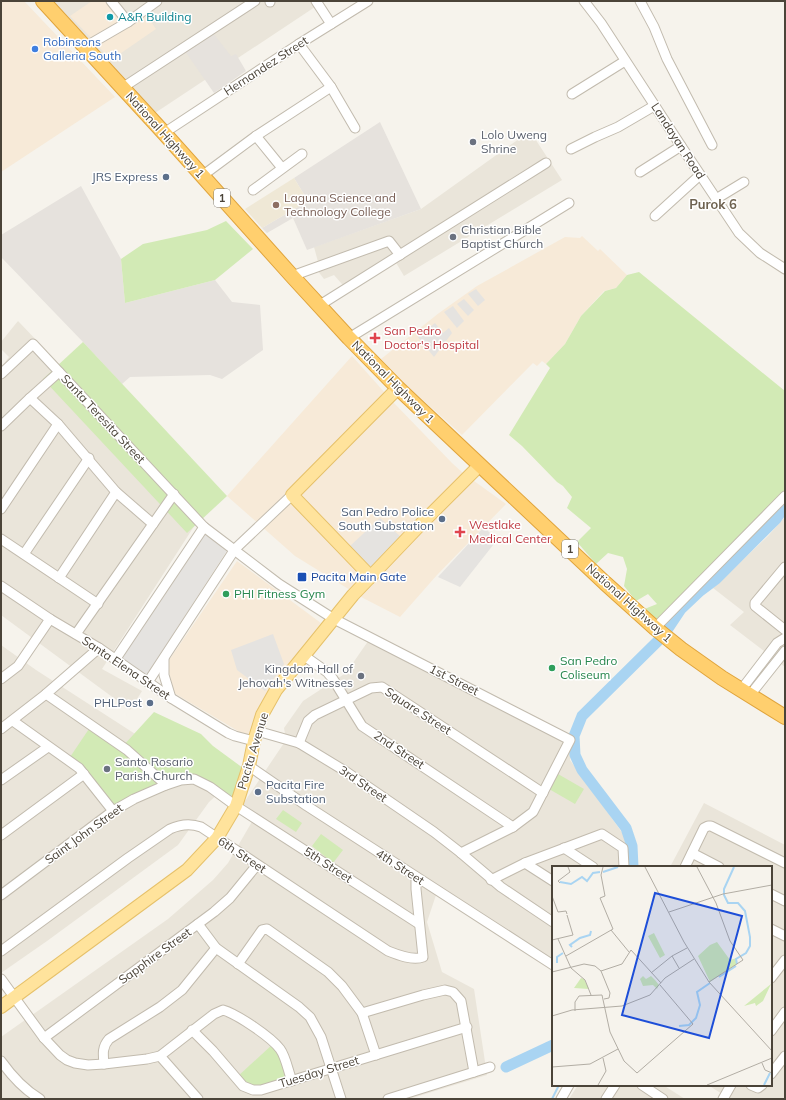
<svg xmlns="http://www.w3.org/2000/svg" width="786" height="1100" viewBox="0 0 786 1100" font-family="Mulish,sans-serif">
  <style>
    .residential { fill: #eae5da }
    .commercial { fill: #f7ead8 }
    .industrial { fill: #e6e2dd }
    .education { fill: #efe8d6 }
    .green { fill: #d2eab5 }
    .parking { fill: #e5e3e0 }
    .lines { fill: none; stroke-linecap: round; stroke-linejoin: round }
    .stream { stroke: #a9d4f2; stroke-width: 2 }
    .river { stroke: #a9d4f2; stroke-width: 11 }
    .minor-casing { stroke: #c2bbae; stroke-width: 11 }
    .major-casing { stroke: #e6c16a; stroke-width: 14 }
    .highway-casing { stroke: #e0a43c; stroke-width: 16 }
    .minor { stroke: #fff; stroke-width: 9 }
    .major { stroke: #ffe39c; stroke-width: 12 }
    .highway { stroke: #ffcf6e; stroke-width: 14 }
    .culture-dot { fill: #0f9aa8; stroke: #fff; stroke-width: 1.5 }
    .shop-dot { fill: #3f7fe0; stroke: #fff; stroke-width: 1.5 }
    .worship-dot { fill: #6b7280; stroke: #fff; stroke-width: 1.5 }
    .service-dot { fill: #5c6f8a; stroke: #fff; stroke-width: 1.5 }
    .education-dot { fill: #8d6e63; stroke: #fff; stroke-width: 1.5 }
    .health-dot { fill: #e0444e; stroke: #fff; stroke-width: 1.5 }
    .transit-dot { fill: #1a4fb4; stroke: #fff; stroke-width: 1.5 }
    .leisure-dot { fill: #2e9e5b; stroke: #fff; stroke-width: 1.5 }
    .labels { text-anchor: middle; stroke-width: 3; stroke-linejoin: round; paint-order: stroke }
    .shield { fill: #fff; stroke: #817c74; stroke-width: 1 }
    .shield-label { font-size: 11px; font-weight: bold; fill: #4b4439 }
    .culture-label { font-size: 12px; fill: #0d838f; stroke: #fff; text-anchor: start }
    .shop-label { font-size: 12px; fill: #366cbe; stroke: #fff; text-anchor: start }
    .street-label { font-size: 12px; fill: #4b4439; stroke: #fff }
    .worship-label { font-size: 12px; fill: #5b616d; stroke: #fff; text-anchor: start }
    .service-label { font-size: 12px; fill: #4e5e75; stroke: #fff; text-anchor: end }
    .education-label { font-size: 12px; fill: #785e54; stroke: #fff; text-anchor: start }
    .health-label { font-size: 12px; fill: #be3a42; stroke: #fff; text-anchor: start }
    .transit-label { font-size: 12px; fill: #164399; stroke: #fff; text-anchor: start }
    .leisure-label { font-size: 12px; fill: #27864d; stroke: #fff; text-anchor: start }
    .neighbourhood-label { font-size: 13px; font-weight: bold; fill: #6e6250; stroke: #fff }
    .inset-river { fill: none; stroke: #a9d4f2; stroke-width: 2 }
    .inset-road { fill: none; stroke: #b2ada4; stroke-width: 1 }
    .view { fill: #1d4ed8; fill-opacity: 0.15; stroke: #1d4ed8; stroke-width: 2 }
    .inset-edge { fill: none; stroke: #4b4439; stroke-width: 2 }
  </style>
  <rect width="100%" height="100%" fill="#f6f3ec"/>
  <g class="residential">
    <path d="M52,1H324L155,113Z"/>
    <path d="M530,131L562,180L404,276L395,261L348,291L334,275L324,279L317,270L320,269L314,247L421,209Z"/>
    <path d="M18,321L202,514L102,669L142,691L130,710L1,615V367L9,357L1,349V342Z"/>
    <path d="M785,517V667L730,625L744,612L713,588L768,536Z"/>
    <path d="M373,634L572,736L570,760L626,838V867H553V967L437,892L427,922L442,972L474,989L487,1075L409,1099H1V1037L168,919L213,880L228,863L257,813L243,804L286,740L284,728L303,701L346,673Z"/>
    <path d="M1,645L36,670L222,790L209,802L178,845L47,941L1,973Z"/>
    <path d="M704,803L785,845V1099H730L708,1085H771V867H670Z"/>
    <path d="M578,1085H663L685,1099H569Z"/>
  </g>
  <g class="commercial">
    <path d="M1,1H24L115,97L1,172Z"/>
    <path d="M92,1H105L120,17V23L92,39L70,16Z"/>
    <path d="M145,13L156,29L111,60L97,45Z"/>
    <path d="M582,236L598,251L600,249L627,275L616,288L604,291L581,316L565,344L546,364L542,361L537,366L533,363L462,435L405,384L381,359L439,313L477,286L565,237L580,238Z"/>
    <path d="M352,356L394,403L452,463L463,473L506,504L437,575L400,617L363,598L295,556L227,496Z"/>
    <path d="M237,561L321,623L275,683L263,700L248,737L174,693L167,663Z"/>
  </g>
  <g class="industrial">
    <path d="M213,33L231,56L236,54L246,71L214,93L185,51Z"/>
    <path d="M380,122L421,209L307,250L293,218L267,233L262,228L308,201L294,178Z"/>
    <path d="M81,186L121,259L125,303L215,280L232,302L260,305L263,350L222,379L210,375L130,377L122,384L83,342L1,257V235Z"/>
  </g>
  <path class="education" d="M294,178L308,201L262,228L245,209Z"/>
  <g class="green">
    <path d="M226,221L253,249L215,280L125,303L121,259L143,244L207,230Z"/>
    <path d="M639,272L785,391V503L770,520L710,579L680,603L664,626L642,610L657,604L648,594L636,601L624,586L627,569L623,557L608,553L596,564L577,542L591,528L567,508L572,497L563,486L557,482L522,446L509,435L550,368L546,364L565,344L581,316L605,291L616,288L627,275Z"/>
    <path d="M83,342L227,496L187,533L43,379Z"/>
    <path d="M154,712L201,734L213,746L243,768L235,805L193,778L166,785L123,746Z"/>
    <path d="M91,726L164,784L113,807L68,760Z"/>
    <path d="M558,774L584,789L575,804L549,789Z"/>
    <path d="M283,810L302,823L296,832L276,819Z"/>
    <path d="M321,834L343,850L333,863L312,846Z"/>
    <path d="M274,1043L292,1081L253,1090L237,1077Z"/>
  </g>
  <g class="parking">
    <path d="M476,289L485,300L478,306L468,294Z"/>
    <path d="M464,299L474,310L468,316L457,304Z"/>
    <path d="M453,306L464,321L457,328L444,312Z"/>
    <path d="M435,323L443,333L449,328L452,333L434,357L418,337Z"/>
    <path d="M380,518L402,538L370,569L348,548Z"/>
    <path d="M484,527L497,540L460,587L438,577Z"/>
    <path d="M203,533L228,549L146,676L118,655Z"/>
    <path d="M273,634L284,664L265,691L237,670L231,650Z"/>
  </g>
  <g class="lines">
    <path class="stream" d="M552,1099L559,1085"/>
    <g class="river">
      <path d="M633,867L632,846L626,828L582,770L575,755L574,736L582,716L663,636L681,609L700,591L716,579L776,519L785,506"/>
      <path d="M506,1067L553,1045"/>
    </g>
    <g class="minor-casing">
      <g id="minor">
        <path d="M111,1L128,22"/>
        <path d="M270,1V2"/>
        <path d="M316,1L331,24"/>
        <path d="M584,1L601,23L681,146L739,233L760,253L785,269"/>
        <path d="M640,1L654,27L667,59L712,145"/>
        <path d="M299,44L331,87L355,128"/>
        <path d="M85,47L128,22L157,1"/>
        <path d="M122,88L255,1"/>
        <path d="M572,94L625,61"/>
        <path d="M164,133L299,44L368,1"/>
        <path d="M256,136L282,168"/>
        <path d="M571,149L595,137L618,127L654,106"/>
        <path d="M640,172L681,146"/>
        <path d="M202,176L256,136L331,87"/>
        <path d="M253,190L302,154"/>
        <path d="M716,199L744,182"/>
        <path d="M655,216L700,175"/>
        <path d="M292,276L389,241L400,255"/>
        <path d="M320,305L546,163"/>
        <path d="M349,338L569,203"/>
        <path d="M1,374L33,344L204,527L279,584L334,619L570,740L533,812L513,827L461,853"/>
        <path d="M30,398L58,424L116,492L153,524"/>
        <path d="M1,426L30,398L59,372"/>
        <path d="M1,509L58,424"/>
        <path d="M1,539L98,604"/>
        <path d="M24,554L89,458"/>
        <path d="M785,567L755,603V606L785,630"/>
        <path d="M59,578L116,492"/>
        <path d="M1,586L50,619L99,648L171,698L228,733L235,736L254,741"/>
        <path d="M655,628L785,496"/>
        <path d="M76,634L174,494"/>
        <path d="M303,655L327,672L333,679L362,726L513,827"/>
        <path d="M164,659V675L171,698"/>
        <path d="M115,660L204,527"/>
        <path d="M1,679L18,666L50,619"/>
        <path d="M148,682L235,549L292,495"/>
        <path d="M741,690L777,643L785,638"/>
        <path d="M46,694L127,750L166,785"/>
        <path d="M750,695L785,651"/>
        <path d="M13,721L79,768L113,811"/>
        <path d="M1,729L46,694L99,648"/>
        <path d="M257,731L299,743L345,771L434,832L461,853L501,887L553,922"/>
        <path d="M299,743L308,721L315,715L371,688L382,687L543,793"/>
        <path d="M249,766L307,806L553,965"/>
        <path d="M1,780L48,747"/>
        <path d="M1,835L84,774"/>
        <path d="M564,848L593,867"/>
        <path d="M692,853L719,867"/>
        <path d="M525,863L553,881"/>
        <path d="M685,867L704,828L708,826H711L785,863"/>
        <path d="M491,880L525,863L602,834L623,848L624,867"/>
        <path d="M771,894L785,901"/>
        <path d="M1,895L113,811L134,799L166,785L181,780L194,779L210,787L236,806L419,924"/>
        <path d="M198,924L216,948L299,1007L310,1017L321,1037L341,1099"/>
        <path d="M771,929L785,936"/>
        <path d="M1,951L128,858L170,829C181,824 190,823 201,827L388,951C398,955 413,961 423,957L416,889V877"/>
        <path d="M238,964L262,930L267,929L328,972L342,986L362,1013L376,1055"/>
        <path d="M771,978L785,960"/>
        <path d="M1,979L44,1038L60,1055L67,1060L75,1063L88,1065L104,1064L147,1059L160,1056L214,1014L223,1010C237,1014 271,1037 280,1049C286,1057 288,1071 292,1081"/>
        <path d="M362,1013L423,995L445,990L453,992L461,1001L474,1072"/>
        <path d="M192,1030L213,1051L243,1086L253,1090H261L467,1027"/>
        <path d="M771,1031L785,1012"/>
        <path d="M44,1038L214,912L230,898L257,865"/>
        <path d="M160,1056L198,1099"/>
        <path d="M1,1061C11,1075 25,1090 40,1099"/>
        <path d="M104,1064C103,1054 102,1047 109,1039L160,1007L182,990L216,948"/>
        <path d="M771,1074L785,1056"/>
        <path d="M642,1085L663,1099"/>
        <path d="M751,1085L758,1088L762,1085"/>
        <path d="M388,1099L490,1067"/>
        <path d="M561,1099L569,1085"/>
        <path d="M606,1099L615,1085"/>
        <path d="M723,1099L731,1085"/>
      </g>
    </g>
    <g class="major-casing">
      <g id="major">
        <path d="M371,577L292,495L398,388"/>
        <path d="M1,1007L187,870L217,838L236,806L249,766L254,741L262,715L276,690L353,595L420,525L480,465"/>
      </g>
    </g>
    <g class="highway-casing">
      <path id="highway" d="M43,1L164,133L292,276L349,338L398,388L605,583L655,628L681,649L722,678L785,717"/>
    </g>
    <use href="#minor" class="minor"/>
    <use href="#major" class="major"/>
    <use href="#highway" class="highway"/>
  </g>
  <circle class="culture-dot" cx="110" cy="17" r="4"/>
  <circle class="shop-dot" cx="35" cy="49" r="4"/>
  <g class="worship-dot">
    <circle cx="473" cy="142" r="4"/>
    <circle cx="453" cy="237" r="4"/>
    <circle cx="361" cy="676" r="4"/>
    <circle cx="107" cy="769" r="4"/>
  </g>
  <g class="service-dot">
    <circle cx="166" cy="177" r="4"/>
    <circle cx="442" cy="519" r="4"/>
    <circle cx="150" cy="703" r="4"/>
    <circle cx="258" cy="792" r="4"/>
  </g>
  <circle class="education-dot" cx="276" cy="205" r="4"/>
  <g class="health-dot">
    <path d="M373 332h4v4h4v4h-4v4h-4v-4h-4v-4h4z"/>
    <path d="M458 526h4v4h4v4h-4v4h-4v-4h-4v-4h4z"/>
  </g>
  <rect class="transit-dot" x="297" y="572" width="10" height="10" rx="2"/>
  <g class="leisure-dot">
    <circle cx="226" cy="594" r="4"/>
    <circle cx="552" cy="668" r="4"/>
  </g>
  <g class="labels">
    <g class="shield">
      <rect x="214" y="189" width="16" height="18" rx="3"/>
      <rect x="562" y="540" width="16" height="18" rx="3"/>
    </g>
    <g class="shield-label">
      <text x="222" y="202">1</text>
      <text x="570" y="553">1</text>
    </g>
    <g class="culture-label">
      <text x="118" y="21">A&amp;R Building</text>
    </g>
    <g class="shop-label">
      <text x="43" y="46">Robinsons<tspan x="43" dy="14">Galleria South</tspan></text>
    </g>
    <g class="street-label">
      <text transform="translate(266 66) rotate(-33)" y="4">Hernandez Street</text>
      <text transform="translate(165 135) rotate(48)" y="4">National Highway 1</text>
      <text transform="translate(678 141) rotate(57)" y="4">Landayan Road</text>
      <text transform="translate(393 382) rotate(45)" y="4">National Highway 1</text>
      <text transform="translate(103 419) rotate(47)" y="4">Santa Teresita Street</text>
      <text transform="translate(629 603) rotate(42)" y="4">National Highway 1</text>
      <text transform="translate(126 668) rotate(34)" y="4">Santa Elena Street</text>
      <text transform="translate(454 680) rotate(27)" y="4">1st Street</text>
      <text transform="translate(418 711) rotate(33)" y="4">Square Street</text>
      <text transform="translate(399 750) rotate(34)" y="4">2nd Street</text>
      <text transform="translate(253 751) rotate(-73)" y="4">Pacita Avenue</text>
      <text transform="translate(363 784) rotate(34)" y="4">3rd Street</text>
      <text transform="translate(84 834) rotate(-36)" y="4">Saint John Street</text>
      <text transform="translate(242 855) rotate(34)" y="4">6th Street</text>
      <text transform="translate(328 865) rotate(33)" y="4">5th Street</text>
      <text transform="translate(400 867) rotate(33)" y="4">4th Street</text>
      <text transform="translate(155 956) rotate(-36)" y="4">Sapphire Street</text>
      <text transform="translate(319 1072) rotate(-17)" y="4">Tuesday Street</text>
    </g>
    <g class="worship-label">
      <text x="481" y="139">Lolo Uweng<tspan x="481" dy="14">Shrine</tspan></text>
      <text x="461" y="234">Christian Bible<tspan x="461" dy="14">Baptist Church</tspan></text>
      <text x="353" y="673" text-anchor="end">Kingdom Hall of<tspan x="353" dy="14">Jehovah's Witnesses</tspan></text>
      <text x="115" y="766">Santo Rosario<tspan x="115" dy="14">Parish Church</tspan></text>
    </g>
    <g class="service-label">
      <text x="158" y="181">JRS Express</text>
      <text x="434" y="516">San Pedro Police<tspan x="434" dy="14">South Substation</tspan></text>
      <text x="142" y="707">PHLPost</text>
      <text x="266" y="789" text-anchor="start">Pacita Fire<tspan x="266" dy="14">Substation</tspan></text>
    </g>
    <g class="education-label">
      <text x="284" y="202">Laguna Science and<tspan x="284" dy="14">Technology College</tspan></text>
    </g>
    <g class="health-label">
      <text x="384" y="335">San Pedro<tspan x="384" dy="14">Doctor's Hospital</tspan></text>
      <text x="469" y="529">Westlake<tspan x="469" dy="14">Medical Center</tspan></text>
    </g>
    <g class="transit-label">
      <text x="311" y="581">Pacita Main Gate</text>
    </g>
    <g class="leisure-label">
      <text x="234" y="598">PHI Fitness Gym</text>
      <text x="560" y="665">San Pedro<tspan x="560" dy="14">Coliseum</tspan></text>
    </g>
    <g class="neighbourhood-label">
      <text x="713" y="209">Purok 6</text>
    </g>
  </g>
  <g transform="translate(552 866)">
    <rect width="220" height="220" fill="#f6f3ec"/>
    <path d="M102,67L113,89L108,92L96,70ZM165,76L178,94L185,92V98L158,116L146,90L158,79ZM91,110L94,113L99,110L103,114L107,119L105,123L101,119L91,120L88,113ZM29,112L32,113L37,123L22,122ZM219,118L211,135L204,140L203,137L192,140Z" fill="#d2eab5"/>
    <path class="inset-river" d="M182,1L172,23V29L176,37H186L193,45L198,71V80L194,87L184,93L185,98M51,6L66,1M8,16L19,18L30,11L35,15L41,7L48,6M20,81L18,79L28,72L38,69L39,65M5,97V91L11,87M167,111L184,100M127,160L137,159L144,152L148,139L145,126L158,117M212,219L218,207"/>
    <path class="inset-road" d="M93,1L132,76L157,116L220,185M145,1L164,37L178,75L191,94L157,116M8,17L6,15L18,6L16,1M0,30L6,46L14,45L15,48M117,46L171,28L220,19M59,64L77,86M6,73L19,102L33,114L39,129M0,74L21,69L15,49M14,90L61,63L48,32L53,30L49,9L51,1M127,102L120,90L135,82M49,105L70,98L79,84L109,117M0,106L32,98L43,100L49,105L58,127L57,132L52,133M99,107L120,90M23,145V136L27,130L50,129L58,166L72,195L85,207L141,158L108,119M0,150L20,144L70,140L98,129L113,112L142,93M210,197L213,204L220,207M0,201L38,198L66,183M46,219L54,205L51,192M155,219L220,192"/>
    <path class="view" d="M103,27L190,50L157,172L70,149Z"/>
    <rect width="220" height="220" class="inset-edge"/>
  </g>
  <rect width="786" height="1100" fill="none" stroke="#4b4439" stroke-width="4"/>
</svg>
